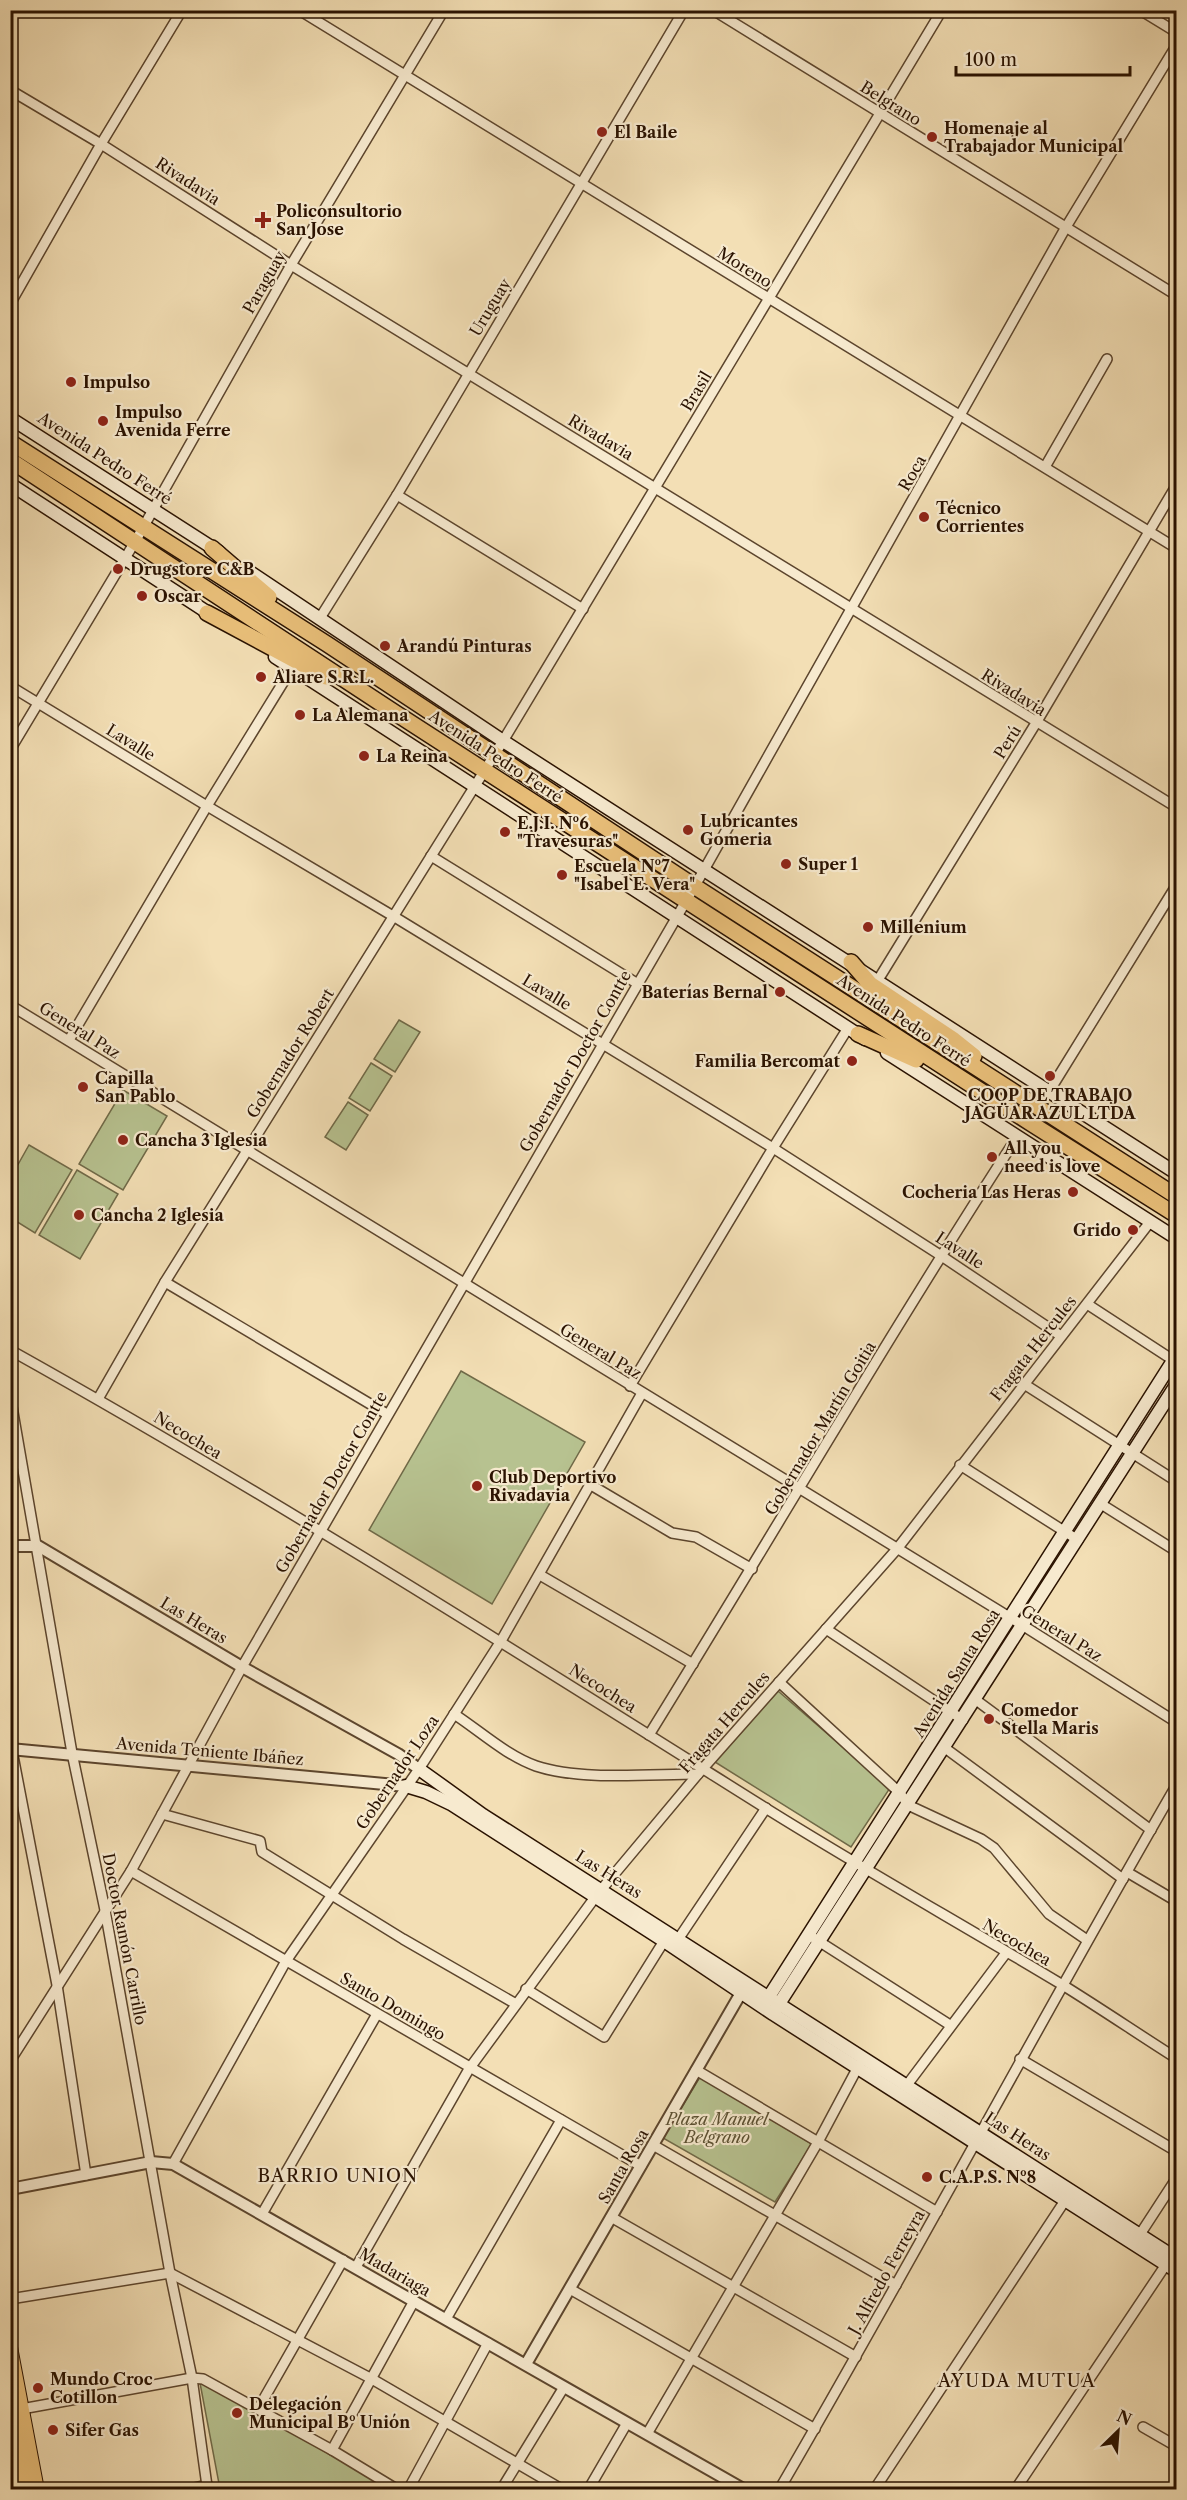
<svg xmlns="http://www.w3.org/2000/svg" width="1187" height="2500" viewBox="0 0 1187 2500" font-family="'Libre Caslon Text',serif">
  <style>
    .green { fill: #b7c290; stroke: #706a48; stroke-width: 1.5 }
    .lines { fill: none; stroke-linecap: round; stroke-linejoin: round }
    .minor-casing { stroke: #5c452d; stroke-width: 12 }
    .tertiary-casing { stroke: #5c452d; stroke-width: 14 }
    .secondary-casing { stroke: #2a1200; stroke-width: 15 }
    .primary-casing { stroke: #2a1200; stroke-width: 16 }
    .trunk-casing { stroke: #2a1200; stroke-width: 18 }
    .minor { stroke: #f7eacf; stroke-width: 9 }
    .tertiary { stroke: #f7eacf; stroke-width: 10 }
    .secondary { stroke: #f7eacf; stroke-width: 12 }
    .primary { stroke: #eac07a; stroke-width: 14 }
    .trunk { stroke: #eac07a; stroke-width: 15 }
    .poi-dot { fill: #8f2418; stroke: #f7eacf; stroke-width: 2 }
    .labels { text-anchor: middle; stroke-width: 4.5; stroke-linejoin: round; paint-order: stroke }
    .street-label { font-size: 16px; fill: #2a1200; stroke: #f7eacf }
    .poi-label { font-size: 16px; font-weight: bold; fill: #2a1200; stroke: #f7eacf; text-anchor: start }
    .park-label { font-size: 16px; font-style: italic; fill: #5b5032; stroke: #f7eacf }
    .neighbourhood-label { font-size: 18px; letter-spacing: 1.5px; fill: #2a1200; stroke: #f7eacf }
  </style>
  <rect width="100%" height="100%" fill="#f3dfb5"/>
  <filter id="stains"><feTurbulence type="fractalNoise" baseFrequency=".00333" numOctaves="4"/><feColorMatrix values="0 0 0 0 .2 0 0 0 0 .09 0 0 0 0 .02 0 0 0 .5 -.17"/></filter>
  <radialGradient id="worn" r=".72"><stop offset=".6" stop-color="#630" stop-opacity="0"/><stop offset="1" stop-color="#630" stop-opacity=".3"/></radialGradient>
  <g class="green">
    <path d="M399,1020L420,1032L395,1072L374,1059Z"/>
    <path d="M371,1063L392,1076L370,1111L349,1098Z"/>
    <path d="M123,1090L167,1116L123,1190L79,1164Z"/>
    <path d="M348,1102L368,1115L346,1150L325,1137Z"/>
    <path d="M29,1145L72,1170L35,1233L11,1218V1177Z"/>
    <path d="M77,1170L118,1194L80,1259L39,1235Z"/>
    <path d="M461,1371L585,1442L492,1604L369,1530Z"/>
    <path d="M778,1691L890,1788L851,1847L715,1762Z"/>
    <path d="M700,2077L812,2144L775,2202L663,2138Z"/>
    <path d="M200,2383H204L384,2485L381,2489H220Z"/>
  </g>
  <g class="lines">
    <g class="minor-casing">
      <g id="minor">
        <path d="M299,10L1176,548"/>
        <path d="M713,10L1176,295"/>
        <path d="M1140,10L1176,32"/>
        <path d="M10,90L101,144L291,265L1176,807"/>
        <path d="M10,304L101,144L182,10"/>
        <path d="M1045,467L1107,359"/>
        <path d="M397,495L583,609"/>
        <path d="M320,618L397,495L684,10"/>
        <path d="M10,686L207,806L393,916L773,1148L940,1255L1061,1336"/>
        <path d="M10,750L136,540L291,265L444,10"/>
        <path d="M431,856L638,984"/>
        <path d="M878,980L1036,723L1176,486"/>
        <path d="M10,1005L1011,1618L1176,1722"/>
        <path d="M69,1040L207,806L292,668"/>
        <path d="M1050,1090L1176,886"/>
        <path d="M165,1282L387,1414"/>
        <path d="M1087,1304L1176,1362"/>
        <path d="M10,1350C268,1494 517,1652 767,1809C863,1869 963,1925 1061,1984C1100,2008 1138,2034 1176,2058"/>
        <path d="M1024,1384L1176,1481"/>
        <path d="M630,1386L773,1148L848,1028"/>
        <path d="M10,1395L72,1753L105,1910L170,2273L192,2378L207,2486"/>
        <path d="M98,1399L165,1282L503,741L942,10"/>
        <path d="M960,1465L1078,1540"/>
        <path d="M591,1485L672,1533L696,1537L752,1569"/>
        <path d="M1101,1504L1176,1551"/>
        <path d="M540,1575L693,1664"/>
        <path d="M826,1629L963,1720"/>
        <path d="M779,1682L900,1793L908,1805L981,1839L994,1848L1049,1914L1087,1940"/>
        <path d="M976,1700L1151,1830"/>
        <path d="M454,1714C480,1731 507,1756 536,1766C581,1781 650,1774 698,1774"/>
        <path d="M649,1735C772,1536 890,1333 1017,1137"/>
        <path d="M10,1740L57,1985L86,2175"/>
        <path d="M945,1748L1123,1879"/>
        <path d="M162,1814L260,1841L262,1852L403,1939L516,2004"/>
        <path d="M131,1871L641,2166"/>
        <path d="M1127,1872L1176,1901"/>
        <path d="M809,1935L950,2025"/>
        <path d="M679,1938L766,1808"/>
        <path d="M526,1989L604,2037L664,1941"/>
        <path d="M1020,2059L1176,2151"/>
        <path d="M10,2061L131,1871L242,1667L704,870L1066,227L1176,46"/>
        <path d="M696,2070L937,2212"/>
        <path d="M907,2085L1006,1953"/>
        <path d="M653,2145L896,2285"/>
        <path d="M173,2164L286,1961L419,1769L501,1641L642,1393"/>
        <path d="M262,2214L377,2014"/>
        <path d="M611,2217L856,2357"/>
        <path d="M1137,2239L1176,2179"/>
        <path d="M356,2267L469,2069L596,1896L698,1774L897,1549L1150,1222"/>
        <path d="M570,2289L815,2429"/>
        <path d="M10,2299L170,2273L372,2379L563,2490"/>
        <path d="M446,2319L561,2120"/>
        <path d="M258,2409L343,2260"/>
        <path d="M16,2410L192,2378L203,2379L332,2450L398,2490"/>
        <path d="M1143,2427L1176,2446"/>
        <path d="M647,2434L818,2142L859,2065"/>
        <path d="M332,2450L414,2301"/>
        <path d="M408,2490L488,2343"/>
        <path d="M501,2490L564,2387"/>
        <path d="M588,2490L627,2423"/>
        <path d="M779,2490C915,2257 1041,2019 1176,1786"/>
        <path d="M874,2490L1068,2196"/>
        <path d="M1015,2490L1169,2260"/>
      </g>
    </g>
    <g class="tertiary-casing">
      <g id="tertiary">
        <path d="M10,1546H38L242,1667L398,1754L419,1769"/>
        <path d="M10,1749L406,1786"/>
        <path d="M10,2189L151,2162L173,2164L745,2490"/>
        <path d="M526,2364L745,1986"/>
        <path d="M190,2490L207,2486L208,2490"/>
      </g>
    </g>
    <g class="secondary-casing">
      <g id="secondary">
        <path d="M10,418L219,552"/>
        <path d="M10,484L213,616"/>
        <path d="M244,568L503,741L1176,1173"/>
        <path d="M275,657L865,1039"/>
        <path d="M887,1053L1176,1238"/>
        <path d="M419,1769L483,1815L1176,2258"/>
        <path d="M406,1786L426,1792L451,1804L664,1941L773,2014L1176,2271"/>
        <path d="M765,2003L1176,1356"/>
        <path d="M775,2010L1176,1385"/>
      </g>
    </g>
    <g class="primary-casing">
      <g id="primary">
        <path d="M10,2347L37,2490"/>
        <path d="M10,2409L25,2490"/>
      </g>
    </g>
    <g class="trunk-casing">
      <g id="trunk">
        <path d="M10,442L327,644L694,886L1176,1196"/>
        <path d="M10,460L397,714L1032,1124L1176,1215"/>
        <path d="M212,548L269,597"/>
        <path d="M207,613L326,677"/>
        <path d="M851,962L870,984L954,1040L974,1056"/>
        <path d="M858,1034L916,1060"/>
      </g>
    </g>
    <use href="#minor" class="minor"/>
    <use href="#tertiary" class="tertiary"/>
    <use href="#secondary" class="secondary"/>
    <use href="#primary" class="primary"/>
    <use href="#trunk" class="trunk"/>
  </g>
  <g class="poi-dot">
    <circle cx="602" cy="132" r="6"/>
    <circle cx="932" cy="137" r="6"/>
    <path d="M260 211h6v6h6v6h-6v6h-6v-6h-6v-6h6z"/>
    <circle cx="71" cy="382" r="6"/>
    <circle cx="103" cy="421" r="6"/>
    <circle cx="924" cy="517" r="6"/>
    <circle cx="118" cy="569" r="6"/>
    <circle cx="142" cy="596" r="6"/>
    <circle cx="385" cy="646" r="6"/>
    <circle cx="261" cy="677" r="6"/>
    <circle cx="300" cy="715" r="6"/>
    <circle cx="364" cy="756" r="6"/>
    <circle cx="688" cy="830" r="6"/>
    <circle cx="505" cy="832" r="6"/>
    <circle cx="786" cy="864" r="6"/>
    <circle cx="562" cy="875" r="6"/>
    <circle cx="868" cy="927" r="6"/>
    <circle cx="780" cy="992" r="6"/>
    <circle cx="852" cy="1061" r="6"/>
    <circle cx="1050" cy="1076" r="6"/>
    <circle cx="83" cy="1087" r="6"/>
    <circle cx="123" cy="1140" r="6"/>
    <circle cx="992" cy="1157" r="6"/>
    <circle cx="1073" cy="1192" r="6"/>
    <circle cx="79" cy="1215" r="6"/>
    <circle cx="1133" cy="1230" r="6"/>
    <circle cx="477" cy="1486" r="6"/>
    <circle cx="989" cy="1719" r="6"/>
    <circle cx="927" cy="2177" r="6"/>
    <circle cx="38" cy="2388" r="6"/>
    <circle cx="237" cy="2413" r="6"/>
    <circle cx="53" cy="2430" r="6"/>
  </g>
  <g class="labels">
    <g class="street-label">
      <text transform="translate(891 103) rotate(32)" y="6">Belgrano</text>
      <text transform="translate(188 181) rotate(33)" y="6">Rivadavia</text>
      <text transform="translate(745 267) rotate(32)" y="6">Moreno</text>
      <text transform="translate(264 282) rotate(-60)" y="6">Paraguay</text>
      <text transform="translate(490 307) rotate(-59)" y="6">Uruguay</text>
      <text transform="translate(696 391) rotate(-59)" y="6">Brasil</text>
      <text transform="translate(601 437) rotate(31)" y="6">Rivadavia</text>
      <text transform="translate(105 458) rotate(33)" y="6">Avenida Pedro Ferré</text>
      <text transform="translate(912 473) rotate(-60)" y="6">Roca</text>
      <text transform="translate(1014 692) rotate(32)" y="6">Rivadavia</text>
      <text transform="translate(131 742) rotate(32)" y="6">Lavalle</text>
      <text transform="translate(1007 742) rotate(-58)" y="6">Perú</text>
      <text transform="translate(496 756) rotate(33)" y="6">Avenida Pedro Ferré</text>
      <text transform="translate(547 992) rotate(31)" y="6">Lavalle</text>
      <text transform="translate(904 1020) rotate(33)" y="6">Avenida Pedro Ferré</text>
      <text transform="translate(80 1030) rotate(32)" y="6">General Paz</text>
      <text transform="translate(290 1053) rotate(-58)" y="6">Gobernador Robert</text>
      <text transform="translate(575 1061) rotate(-60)" y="6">Gobernador Doctor Contte</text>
      <text transform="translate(960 1250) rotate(33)" y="6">Lavalle</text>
      <text transform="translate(1033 1348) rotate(-52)" y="6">Fragata Hercules</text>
      <text transform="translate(601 1351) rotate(31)" y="6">General Paz</text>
      <text transform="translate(820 1428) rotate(-59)" y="6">Gobernador Martín Goitia</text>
      <text transform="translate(188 1435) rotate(31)" y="6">Necochea</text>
      <text transform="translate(331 1482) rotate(-60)" y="6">Gobernador Doctor Contte</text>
      <text transform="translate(194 1620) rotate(31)" y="6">Las Heras</text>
      <text transform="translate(1062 1633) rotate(32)" y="6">General Paz</text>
      <text transform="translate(956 1673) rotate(-58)" y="6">Avenida Santa Rosa</text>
      <text transform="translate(603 1688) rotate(32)" y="6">Necochea</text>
      <text transform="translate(724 1722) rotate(-49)" y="6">Fragata Hercules</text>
      <text transform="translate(210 1751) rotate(5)" y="6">Avenida Teniente Ibáñez</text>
      <text transform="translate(397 1772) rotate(-56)" y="6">Gobernador Loza</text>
      <text transform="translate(609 1874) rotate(32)" y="6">Las Heras</text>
      <text transform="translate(125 1939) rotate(79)" y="6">Doctor Ramón Carrillo</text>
      <text transform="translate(1017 1942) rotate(30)" y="6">Necochea</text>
      <text transform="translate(393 2006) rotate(30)" y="6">Santo Domingo</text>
      <text transform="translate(1018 2136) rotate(33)" y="6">Las Heras</text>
      <text transform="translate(623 2166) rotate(-60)" y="6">Santa Rosa</text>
      <text transform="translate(395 2272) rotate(30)" y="6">Madariaga</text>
      <text transform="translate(886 2272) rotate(-61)" y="6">J. Alfredo Ferreyra</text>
    </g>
    <g class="poi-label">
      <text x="944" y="134">Homenaje al<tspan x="944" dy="18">Trabajador Municipal</tspan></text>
      <text x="614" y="138">El Baile</text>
      <text x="276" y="217">Policonsultorio<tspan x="276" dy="18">San Jose</tspan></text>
      <text x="83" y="388">Impulso</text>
      <text x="115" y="418">Impulso<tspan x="115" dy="18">Avenida Ferre</tspan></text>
      <text x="936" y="514">Técnico<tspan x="936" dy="18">Corrientes</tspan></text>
      <text x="130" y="575">Drugstore C&amp;B</text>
      <text x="154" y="602">Oscar</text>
      <text x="397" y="652">Arandú Pinturas</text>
      <text x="273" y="683">Aliare S.R.L.</text>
      <text x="312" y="721">La Alemana</text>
      <text x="376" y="762">La Reina</text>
      <text x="700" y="827">Lubricantes<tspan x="700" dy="18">Gomeria</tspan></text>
      <text x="517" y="829">E.J.I. Nº6<tspan x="517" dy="18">"Travesuras"</tspan></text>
      <text x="798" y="870">Super 1</text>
      <text x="574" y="872">Escuela Nº7<tspan x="574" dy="18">"Isabel E. Vera"</tspan></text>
      <text x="880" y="933">Millenium</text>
      <text x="768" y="998" text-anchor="end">Baterías Bernal</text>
      <text x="840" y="1067" text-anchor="end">Familia Bercomat</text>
      <text x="95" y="1084">Capilla<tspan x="95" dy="18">San Pablo</tspan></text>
      <text x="1050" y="1101" text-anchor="middle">COOP DE TRABAJO<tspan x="1050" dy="18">JAGÜAR AZUL LTDA</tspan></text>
      <text x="135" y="1146">Cancha 3 Iglesia</text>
      <text x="1004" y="1154">All you<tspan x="1004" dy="18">need is love</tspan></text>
      <text x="1061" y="1198" text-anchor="end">Cocheria Las Heras</text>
      <text x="91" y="1221">Cancha 2 Iglesia</text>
      <text x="1121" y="1236" text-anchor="end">Grido</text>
      <text x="489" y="1483">Club Deportivo<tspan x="489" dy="18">Rivadavia</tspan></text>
      <text x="1001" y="1716">Comedor<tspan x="1001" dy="18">Stella Maris</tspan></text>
      <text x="939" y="2183">C.A.P.S. Nº8</text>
      <text x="50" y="2385">Mundo Croc<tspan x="50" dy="18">Cotillon</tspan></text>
      <text x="249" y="2410">Delegación<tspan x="249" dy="18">Municipal Bº Unión</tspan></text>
      <text x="65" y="2436">Sifer Gas</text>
    </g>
    <g class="park-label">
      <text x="717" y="2125">Plaza Manuel<tspan x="717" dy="18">Belgrano</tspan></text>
    </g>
    <g class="neighbourhood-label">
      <text x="338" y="2182">BARRIO UNION</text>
      <text x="1017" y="2387">AYUDA MUTUA</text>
    </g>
  </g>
  <rect width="1187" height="2500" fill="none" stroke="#f3dfb5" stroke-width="36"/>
  <rect x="12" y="12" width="1163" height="2476" fill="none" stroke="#2a1200" stroke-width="3"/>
  <rect x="18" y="18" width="1151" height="2464" fill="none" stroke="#2a1200" stroke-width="1.5"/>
  <g transform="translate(1118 2431) rotate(25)" stroke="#f7eacf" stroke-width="4.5" paint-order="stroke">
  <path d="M0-4.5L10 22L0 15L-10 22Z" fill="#2a1200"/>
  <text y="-9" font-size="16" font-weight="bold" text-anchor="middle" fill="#2a1200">N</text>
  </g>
  <path d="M956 66v9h174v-9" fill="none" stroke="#2a1200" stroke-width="3"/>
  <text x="965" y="66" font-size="18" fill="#2a1200" stroke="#f7eacf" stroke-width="4.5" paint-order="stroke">100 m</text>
  <rect width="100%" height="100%" filter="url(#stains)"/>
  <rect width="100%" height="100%" fill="url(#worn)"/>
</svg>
